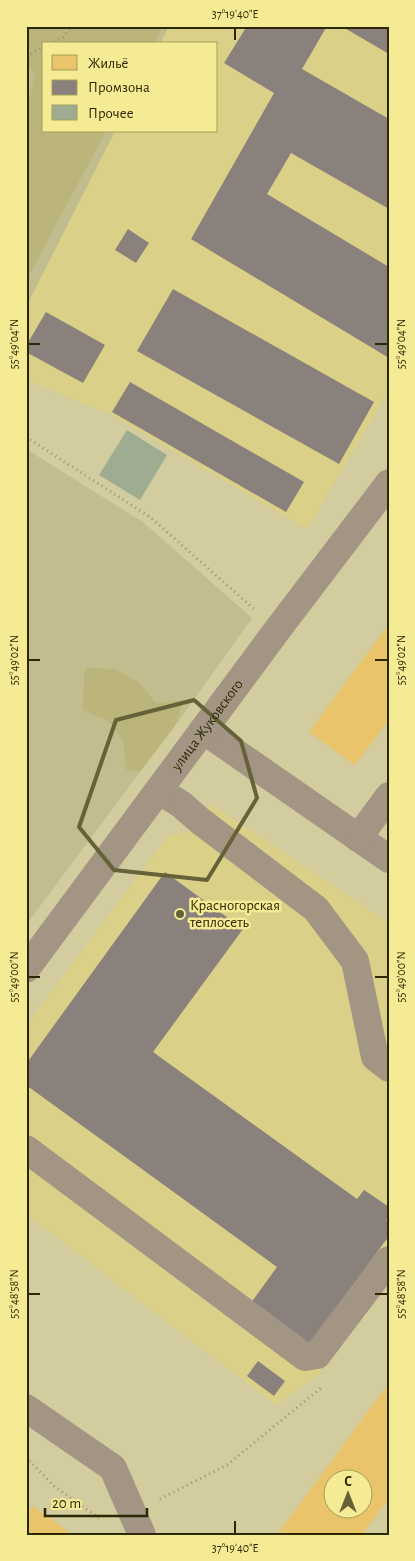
<svg xmlns="http://www.w3.org/2000/svg" width="415" height="1561" viewBox="0 0 415 1561" font-family="'Alegreya Sans',sans-serif">
  <style>
    .built { fill: #dad087 }
    .green { fill: #c2bd8e }
    .forest { fill: #bbb47b }
    .homes { fill: #e9c46a; fill-rule: evenodd }
    .industry { fill: #8a817c }
    .building { fill: #9ead91 }
    .lines { fill: none; stroke-linecap: round; stroke-linejoin: round }
    .path { stroke: #9b917b; stroke-width: 3; stroke-dasharray: 1 4; stroke-linecap: butt }
    .minor { stroke: #a39584; stroke-width: 28 }
    .marked { fill: none; stroke: #666139; stroke-width: 4; stroke-linejoin: round }
    .ticks { fill: none; stroke: #2c2803; stroke-width: 2 }
    .poi-dot { fill: #666139; stroke: #f5eb95; stroke-width: 2 }
    .labels { text-anchor: middle; stroke-width: 5; stroke-linejoin: round; paint-order: stroke }
    .street-label { font-size: 15px; fill: #2c2803; stroke: #f5eb95 }
    .poi-label { font-size: 15px; fill: #2c2803; stroke: #f5eb95; text-anchor: start }
    .neatline { fill: none; stroke: #2c2803; stroke-width: 2 }
    .ticks-label { font-size: 12px; text-anchor: middle; fill: #2c2803 }
  </style>
  <rect width="100%" height="100%" fill="#d2cc9e"/>
  <g class="built">
    <path d="M169,26H389V391L307,529L110,414L26,380V307L115,131H216V44H160Z"/>
    <path d="M211,804L389,923V1284L319,1374L276,1405L26,1214V1026L167,837L190,830Z"/>
  </g>
  <g class="green">
    <path d="M26,26H169L160,44H44V131H115L26,307Z"/>
    <path d="M26,449L144,523L252,618L175,726L184,700L156,703L139,682L82,709L107,720L123,740L126,770L140,772L26,925Z"/>
  </g>
  <g class="forest">
    <path d="M26,26H163L153,44H44V131H106L26,281V100L30,96L35,73L26,66Z"/>
    <path d="M85,668L114,669L139,682L156,703L184,700L175,726L140,772L126,770L123,740L107,720L82,710Z"/>
  </g>
  <g class="homes">
    <path d="M389,624V720L355,765L309,732Z"/>
    <path d="M389,1383V1498L362,1535H277ZM332,1478H362V1508H332Z"/>
    <path d="M33,1506L73,1535H26V1516Z"/>
  </g>
  <g class="industry">
    <path d="M247,26H327L302,69L389,119V209L291,153L267,194L389,267V358L191,239L274,93L224,63Z"/>
    <path d="M341,26H389V54Z"/>
    <path d="M128,229L149,243L136,263L115,250Z"/>
    <path d="M173,289L374,402L339,464L137,351Z"/>
    <path d="M46,312L105,345L83,383L26,352V346Z"/>
    <path d="M130,382L304,482L286,512L112,412Z"/>
    <path d="M165,872L243,929L153,1052L357,1199L364,1190L389,1207V1216L386,1220L389,1222V1236L309,1345L251,1303L277,1267L26,1085V1064Z"/>
    <path d="M258,1361L285,1381L274,1396L247,1376Z"/>
  </g>
  <path class="building" d="M127,430L167,455L140,500L99,475Z"/>
  <g class="lines">
    <g class="path">
      <path d="M49,44L63,37L72,26"/>
      <path d="M26,56L44,47"/>
      <path d="M26,437L150,517L254,609"/>
      <path d="M26,1457L54,1486L99,1518"/>
      <path d="M160,1499L227,1465L321,1388"/>
    </g>
    <g class="minor">
      <path d="M203,730L389,859"/>
      <path d="M159,790L182,805L199,820L316,909L355,961L375,1057L389,1068"/>
      <path d="M358,838L389,796"/>
      <path id="s1" d="M26,969L278,629L389,483"/>
      <path d="M26,1149L305,1357L317,1355L389,1260"/>
      <path d="M26,1408L113,1468L142,1535"/>
    </g>
  </g>
  <path class="marked" d="M194,700L241,741L257,798L207,880L114,870L79,827L116,720Z"/>
  <path class="ticks" d="M235,28V40M28,344H40M375,344H388M28,660H40M375,660H388M28,977H40M375,977H388M28,1294H40M375,1294H388M235,1521V1534"/>
  <circle class="poi-dot" cx="180" cy="914" r="5"/>
  <g class="labels">
    <g class="street-label">
      <text dy="5" stroke="none"><textPath href="#s1" startOffset="304">улица Жуковского</textPath></text>
    </g>
    <g class="poi-label">
      <text x="190" y="910">Красногорская<tspan x="190" dy="17">теплосеть</tspan></text>
    </g>
  </g>
  <rect width="415" height="1561" fill="none" stroke="#f5eb95" stroke-width="55"/>
  <rect x="42" y="42" width="175" height="90" fill="#f5eb95" stroke="#a59d5b"/>
  <rect x="52" y="55" width="25" height="15" fill="#e9c46a" stroke="#a59d5b"/>
  <text x="88" y="68" font-size="15" fill="#2c2803">Жильё</text>
  <rect x="52" y="80" width="25" height="15" fill="#8a817c" stroke="#a59d5b"/>
  <text x="88" y="92" font-size="15" fill="#2c2803">Промзона</text>
  <rect x="52" y="105" width="25" height="15" fill="#9ead91" stroke="#a59d5b"/>
  <text x="88" y="118" font-size="15" fill="#2c2803">Прочее</text>
  <g transform="translate(348 1494)"><circle r="24" fill="#f5eb95" stroke="#a59d5b"/>
  <path d="M0-4L9 19L0 12L-9 19Z" fill="#666139"/>
  <text y="-8" font-size="14" font-weight="bold" text-anchor="middle" fill="#2c2803">С</text>
  </g>
  <path d="M45 1508v8h102v-8" fill="none" stroke="#2c2803" stroke-width="2.5"/>
  <text x="52" y="1508" font-size="15" fill="#2c2803" stroke="#f5eb95" stroke-width="4" paint-order="stroke">20 m</text>
  <rect x="28" y="28" width="360" height="1506" class="neatline"/>
  <g class="ticks-label">
    <text x="235" y="18">37°19'40"E</text>
    <text transform="translate(14 344) rotate(-90)" y="4">55°49'04"N</text>
    <text transform="translate(401 344) rotate(-90)" y="4">55°49'04"N</text>
    <text transform="translate(14 660) rotate(-90)" y="4">55°49'02"N</text>
    <text transform="translate(401 660) rotate(-90)" y="4">55°49'02"N</text>
    <text transform="translate(14 977) rotate(-90)" y="4">55°49'00"N</text>
    <text transform="translate(401 977) rotate(-90)" y="4">55°49'00"N</text>
    <text transform="translate(14 1294) rotate(-90)" y="4">55°48'58"N</text>
    <text transform="translate(401 1294) rotate(-90)" y="4">55°48'58"N</text>
    <text x="235" y="1552">37°19'40"E</text>
  </g>
</svg>
